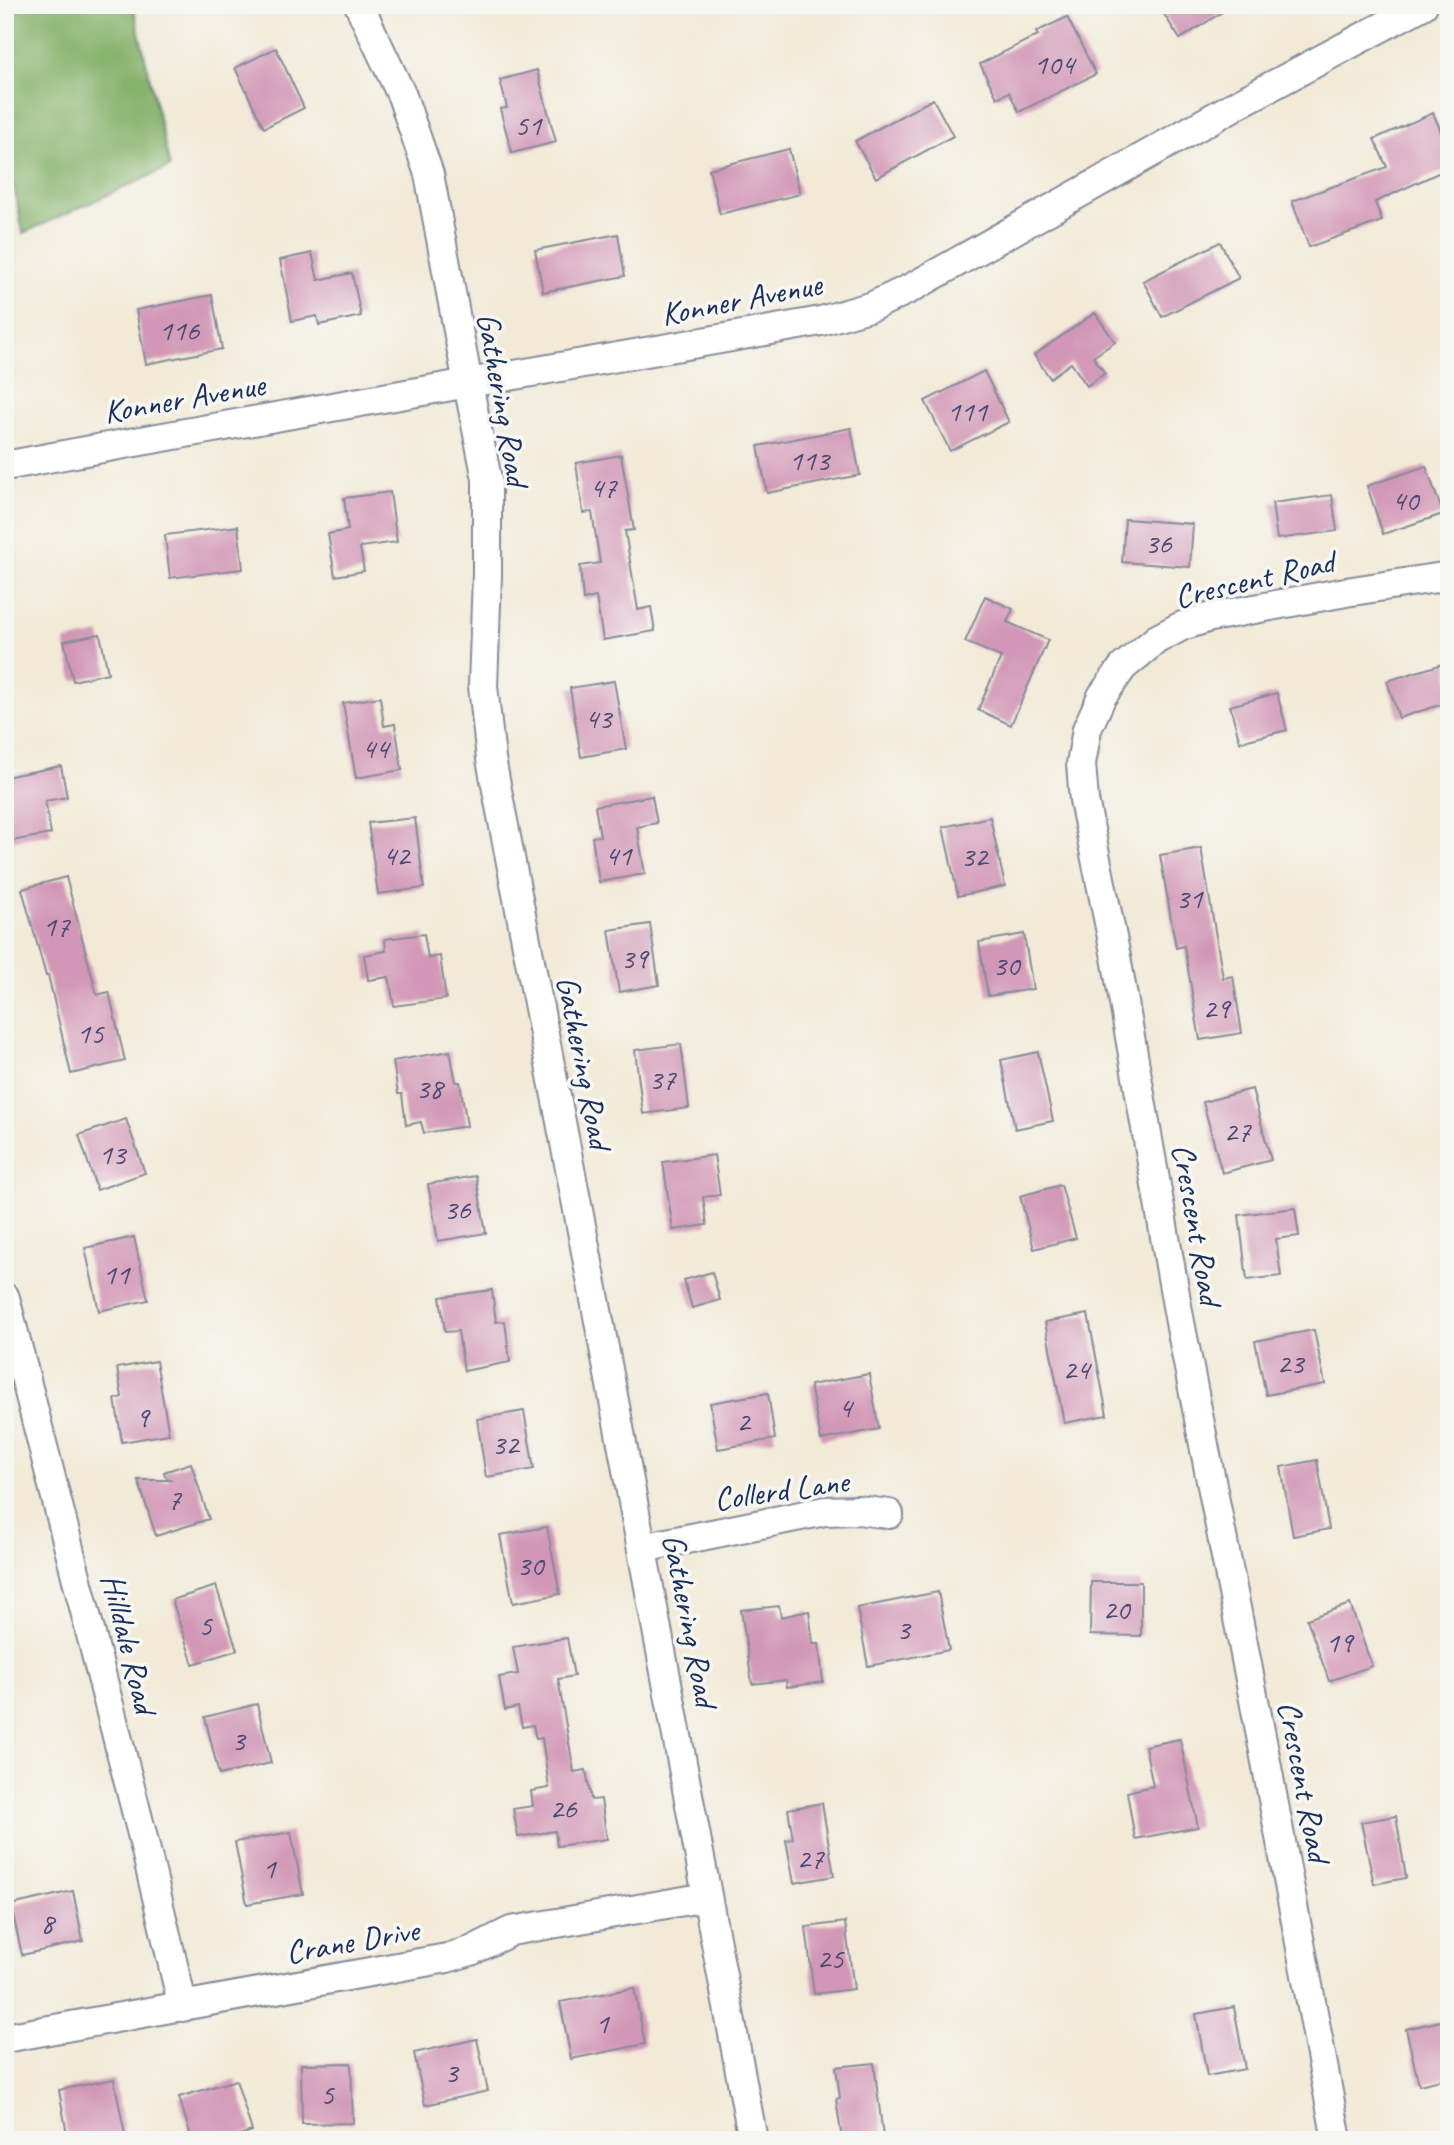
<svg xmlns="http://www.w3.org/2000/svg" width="1454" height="2145" viewBox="0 0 1454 2145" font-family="Caveat,sans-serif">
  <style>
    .forest { fill: #86b26c; stroke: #507065; stroke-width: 2 }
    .building { fill: #d297b6 }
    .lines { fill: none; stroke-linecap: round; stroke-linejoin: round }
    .minor-casing { stroke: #868c9a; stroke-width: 32 }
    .minor { stroke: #fff; stroke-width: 28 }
    .labels { text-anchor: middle; stroke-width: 7; stroke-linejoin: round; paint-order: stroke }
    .number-label { font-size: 30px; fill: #494974 }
    .street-label { font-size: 33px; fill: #1b2f5e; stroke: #f6f6f2 }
  </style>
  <rect width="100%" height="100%" fill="#f6f6f2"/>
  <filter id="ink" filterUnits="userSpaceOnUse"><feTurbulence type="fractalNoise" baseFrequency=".0143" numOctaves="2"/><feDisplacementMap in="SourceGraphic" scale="14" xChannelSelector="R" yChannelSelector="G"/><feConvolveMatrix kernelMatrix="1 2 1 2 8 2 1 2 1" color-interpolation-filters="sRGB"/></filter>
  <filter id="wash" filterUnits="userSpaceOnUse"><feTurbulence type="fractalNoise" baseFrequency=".00686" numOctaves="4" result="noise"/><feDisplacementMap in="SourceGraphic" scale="28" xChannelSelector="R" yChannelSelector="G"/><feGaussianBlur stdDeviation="1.57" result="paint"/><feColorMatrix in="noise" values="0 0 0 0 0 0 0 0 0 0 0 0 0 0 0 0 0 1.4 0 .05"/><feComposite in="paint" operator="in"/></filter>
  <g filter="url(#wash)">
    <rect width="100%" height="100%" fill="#f2ead7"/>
    <path class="forest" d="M5,5H133L170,167L23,233L5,140Z"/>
    <g id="blocks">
      <g class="building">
        <path d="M1158,5H1233L1180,39Z"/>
        <path d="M1067,17L1096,74L1019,112L1009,92L997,98L980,64L1038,35L1036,32Z"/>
        <path d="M276,48L304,108L264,128L235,68Z"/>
        <path d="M537,70L556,142L512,153L500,109L507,108L500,80Z"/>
        <path d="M933,99L953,136L876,178L855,141Z"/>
        <path d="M1433,113L1449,150V168L1375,202L1382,221L1309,247L1292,201L1387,167L1374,139Z"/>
        <path d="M789,149L800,194L720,214L709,169Z"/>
        <path d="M618,234L625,276L543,292L535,250Z"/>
        <path d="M1220,242L1239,278L1162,317L1143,281Z"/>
        <path d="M312,253L318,280L352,273L361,316L319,325L317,316L292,321L280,260Z"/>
        <path d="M212,295L222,349L146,364L136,310Z"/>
        <path d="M1095,313L1115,342L1093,357L1105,373L1087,386L1071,363L1050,378L1034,355Z"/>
        <path d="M984,371L1009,422L950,451L925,401Z"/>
        <path d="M851,428L860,475L767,493L758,446Z"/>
        <path d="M621,455L634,530L625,531L638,610L651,607L655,631L603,640L596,597L583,600L580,566L600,563L592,512L583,513L576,463Z"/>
        <path d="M1426,466L1443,514L1383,534L1367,486Z"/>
        <path d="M390,492L397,542L360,547L364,571L335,576L328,534L348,530L344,498Z"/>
        <path d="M1332,495L1337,531L1277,539L1272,503Z"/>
        <path d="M1125,519L1193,524L1190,567L1122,562Z"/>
        <path d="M238,526L243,569L170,578L165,535Z"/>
        <path d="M985,596L1013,609L1007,622L1048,640L1011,725L978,710L1001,657L965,642Z"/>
        <path d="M100,634L108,673L73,681L64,641Z"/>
        <path d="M1449,662V702L1399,718L1387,681Z"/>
        <path d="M614,681L626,749L581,757L570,688Z"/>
        <path d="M1277,693L1287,730L1240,742L1230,706Z"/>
        <path d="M380,697L384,726L395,724L402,770L356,778L343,703Z"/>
        <path d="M61,766L67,797L45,801L51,834L5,842V777Z"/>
        <path d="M652,796L657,823L637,827L645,874L599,882L592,837L600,836L595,806Z"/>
        <path d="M990,817L1005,886L958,896L943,827Z"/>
        <path d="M415,818L424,888L378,894L368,823Z"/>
        <path d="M1201,848L1223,978L1233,976L1242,1033L1200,1040L1184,946L1176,948L1160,855Z"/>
        <path d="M66,877L97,995L109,992L125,1061L71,1074L48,975L46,976L22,889Z"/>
        <path d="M650,924L659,985L619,992L609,930Z"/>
        <path d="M424,934L428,958L440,956L446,999L394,1006L389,977L368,980L364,955L386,951L385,939Z"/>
        <path d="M1024,934L1033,989L988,996L979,942Z"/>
        <path d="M681,1044L689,1108L643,1114L635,1050Z"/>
        <path d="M450,1051L456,1082H460L467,1126L424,1133L421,1122L406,1125L402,1094H398L393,1061Z"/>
        <path d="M1038,1052L1053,1121L1015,1129L1001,1060Z"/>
        <path d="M1252,1089L1271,1160L1222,1173L1203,1102Z"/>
        <path d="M126,1119L145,1173L97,1190L79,1135Z"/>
        <path d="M714,1155L720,1195L703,1197L707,1225L673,1230L663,1162Z"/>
        <path d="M476,1176L486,1233L438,1241L428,1184Z"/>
        <path d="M1061,1185L1076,1238L1034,1249L1020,1196Z"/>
        <path d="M1295,1208L1299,1236L1276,1239L1281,1276L1247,1280L1239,1215Z"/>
        <path d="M134,1237L148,1300L99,1311L85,1248Z"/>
        <path d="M712,1272L720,1300L692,1308L684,1280Z"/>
        <path d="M492,1290L496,1322L505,1321L510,1362L464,1371L458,1331L445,1332L440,1297Z"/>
        <path d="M1088,1314L1107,1415L1064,1423L1045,1322Z"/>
        <path d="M1314,1330L1325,1384L1266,1395L1255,1341Z"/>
        <path d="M156,1361L169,1434L122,1442L115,1399L122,1397L117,1368Z"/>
        <path d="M869,1374L879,1429L821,1440L810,1385Z"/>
        <path d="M768,1393L775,1439L718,1449L710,1403Z"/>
        <path d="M524,1411L534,1469L486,1477L477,1419Z"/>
        <path d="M1317,1460L1329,1529L1293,1536L1281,1467Z"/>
        <path d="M191,1463L209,1519L156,1536L138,1480H170L165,1476L164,1472Z"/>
        <path d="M547,1527L560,1594L513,1603L500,1535Z"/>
        <path d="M1091,1582H1141V1636L1090,1635Z"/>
        <path d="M216,1586L237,1650L193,1664L172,1600Z"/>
        <path d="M938,1592L949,1650L868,1666L857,1608Z"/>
        <path d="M1350,1604L1372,1666L1329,1681L1307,1619Z"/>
        <path d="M779,1606L781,1617L809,1611L813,1644H819L823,1682L787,1687L786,1680L752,1684L741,1610Z"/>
        <path d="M567,1638L574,1676L558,1679L574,1772L586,1770L591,1800L601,1799L607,1839L557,1846L555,1831L518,1837L513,1809L533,1806L531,1791L549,1788L542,1738L536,1739L533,1725L522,1727L518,1707L505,1710L499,1677L518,1674L513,1647Z"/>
        <path d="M257,1704L271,1763L219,1775L205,1717Z"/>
        <path d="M1180,1739L1198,1827L1135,1839L1127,1792L1153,1786L1145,1746Z"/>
        <path d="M822,1803L834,1876L794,1883L786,1840L793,1839L788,1809Z"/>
        <path d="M1396,1816L1406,1878L1374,1884L1361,1822Z"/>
        <path d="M291,1832L303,1894L247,1904L235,1842Z"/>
        <path d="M73,1891L83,1941L22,1955L11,1905Z"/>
        <path d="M845,1922L854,1989L814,1994L806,1927Z"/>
        <path d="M634,1988L645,2044L571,2059L560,2002Z"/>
        <path d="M1234,2007L1245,2069L1207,2076L1196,2014Z"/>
        <path d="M1449,2019V2078L1419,2085L1406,2029Z"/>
        <path d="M477,2039L488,2091L425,2105L414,2053Z"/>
        <path d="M351,2063L353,2123L302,2124L301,2064Z"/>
        <path d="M874,2063L883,2137L842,2140L836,2099L840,2098L836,2067Z"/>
        <path d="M114,2079L126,2140H68L59,2090Z"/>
        <path d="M236,2080L252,2131L224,2140H192L179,2097Z"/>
      </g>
    </g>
  </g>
  <g filter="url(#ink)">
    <use href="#blocks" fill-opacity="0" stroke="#868c9a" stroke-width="2"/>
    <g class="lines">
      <g class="minor-casing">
        <g id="minor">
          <path d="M359,5L402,96L429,174L468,384L487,479V576L483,686L491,759L583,1236L753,2140"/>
          <path d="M5,466C277,415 549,370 821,321L873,306L911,288L1234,106L1423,5"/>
          <path d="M5,1298L142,1834L183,2007"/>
          <path d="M642,1548L825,1511L858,1510L889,1514"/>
          <path d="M5,2038L447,1958L471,1951L511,1931L707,1897"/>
          <path d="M1337,2140L1263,1746L1179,1317L1116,957L1084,800L1081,764L1087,729L1102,696L1123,667L1157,639L1182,626L1211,617L1346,592L1449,576"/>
        </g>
      </g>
      <use href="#minor" class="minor"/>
    </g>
  </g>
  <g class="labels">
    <g class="number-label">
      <text x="1054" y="74">104</text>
      <text x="528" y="135">51</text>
      <text x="179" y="340">116</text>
      <text x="967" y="421">111</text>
      <text x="809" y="470">113</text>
      <text x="603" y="497">47</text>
      <text x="1405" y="510">40</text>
      <text x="1158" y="553">36</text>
      <text x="598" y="728">43</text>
      <text x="375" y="758">44</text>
      <text x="396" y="865">42</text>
      <text x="618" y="865">41</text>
      <text x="974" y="866">32</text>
      <text x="1189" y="908">31</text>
      <text x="56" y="936">17</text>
      <text x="634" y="968">39</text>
      <text x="1006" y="975">30</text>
      <text x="1216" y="1018">29</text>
      <text x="90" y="1043">15</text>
      <text x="662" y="1089">37</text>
      <text x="429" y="1098">38</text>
      <text x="1237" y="1141">27</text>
      <text x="112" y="1164">13</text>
      <text x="457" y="1219">36</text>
      <text x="116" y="1284">11</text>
      <text x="1290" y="1373">23</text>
      <text x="1076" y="1379">24</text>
      <text x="845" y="1417">4</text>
      <text x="142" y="1427">9</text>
      <text x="743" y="1431">2</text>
      <text x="505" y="1454">32</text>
      <text x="174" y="1509">7</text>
      <text x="530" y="1575">30</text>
      <text x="1116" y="1619">20</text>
      <text x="205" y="1635">5</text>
      <text x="903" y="1639">3</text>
      <text x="1339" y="1652">19</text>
      <text x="238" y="1750">3</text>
      <text x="563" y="1818">26</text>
      <text x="810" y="1868">27</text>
      <text x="269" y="1878">1</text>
      <text x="47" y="1933">8</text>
      <text x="830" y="1968">25</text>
      <text x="602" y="2033">1</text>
      <text x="451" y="2082">3</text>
      <text x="327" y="2104">5</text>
    </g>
    <g class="street-label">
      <text transform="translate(741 298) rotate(-11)" y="12">Konner Avenue</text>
      <text transform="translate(184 397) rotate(-10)" y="12">Konner Avenue</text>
      <text transform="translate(504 399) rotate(80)" y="12">Gathering Road</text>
      <text transform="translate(1254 578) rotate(-13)" y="12">Crescent Road</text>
      <text transform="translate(585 1062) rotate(79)" y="12">Gathering Road</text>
      <text transform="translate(1198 1224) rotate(80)" y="12">Crescent Road</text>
      <text transform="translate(781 1489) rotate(-8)" y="12">Collerd Lane</text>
      <text transform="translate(691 1620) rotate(79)" y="12">Gathering Road</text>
      <text transform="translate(130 1643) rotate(76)" y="12">Hilldale Road</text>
      <text transform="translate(1305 1781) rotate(79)" y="12">Crescent Road</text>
      <text transform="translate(352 1940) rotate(-10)" y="12">Crane Drive</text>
    </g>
  </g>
  <rect width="1454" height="2145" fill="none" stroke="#f6f6f2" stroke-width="28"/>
</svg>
